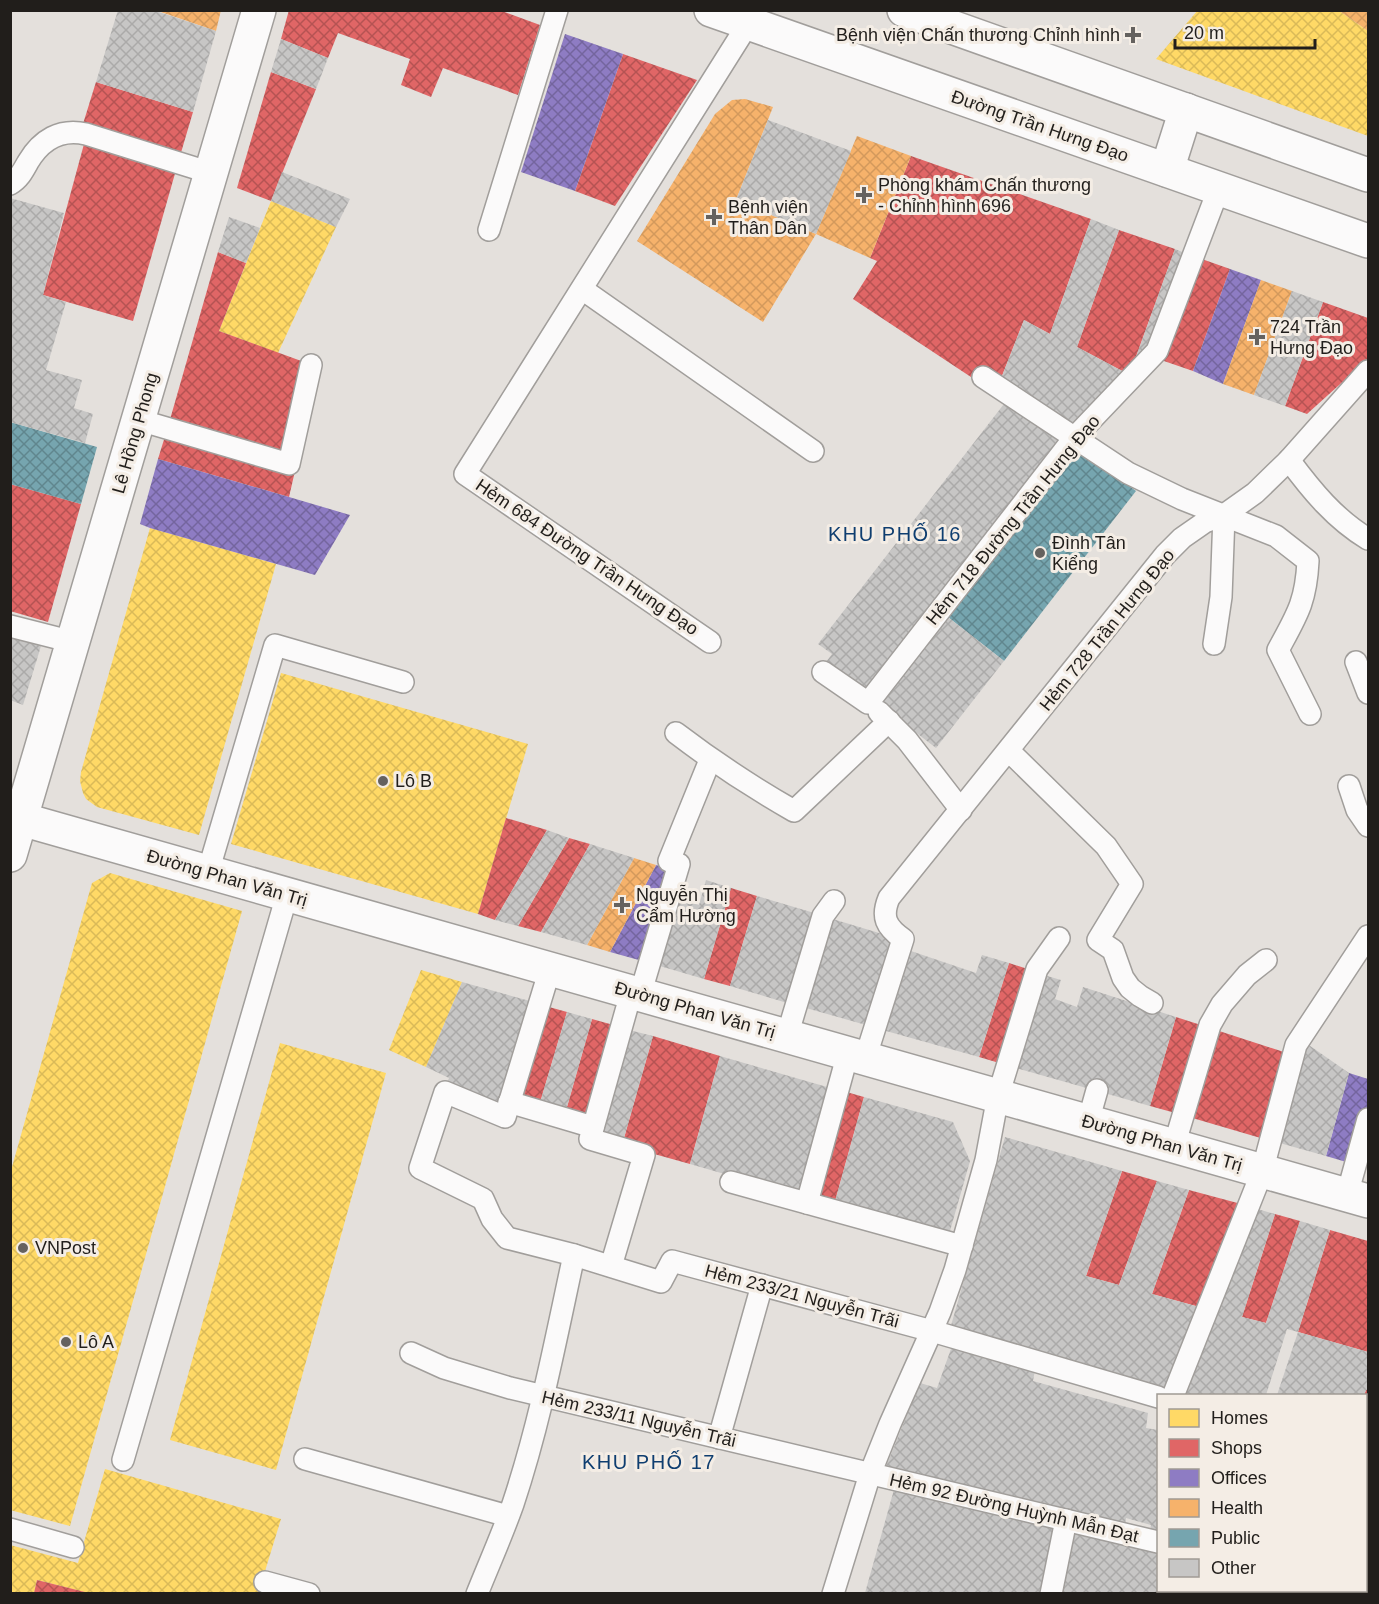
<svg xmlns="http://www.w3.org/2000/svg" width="1379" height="1604" viewBox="0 0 1379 1604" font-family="Helvetica,sans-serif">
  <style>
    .homes { fill: url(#homes-cross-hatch) }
    .shops { fill: url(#shops-cross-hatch) }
    .offices { fill: url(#offices-cross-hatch) }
    .health { fill: url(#health-cross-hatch) }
    .public { fill: url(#public-cross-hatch) }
    .building { fill: url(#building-cross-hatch) }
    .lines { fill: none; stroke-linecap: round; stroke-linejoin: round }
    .lane-casing { stroke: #a19e9b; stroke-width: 24 }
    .street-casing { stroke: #a19e9b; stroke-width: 36 }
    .secondary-casing { stroke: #a19e9b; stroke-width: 36 }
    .primary-casing { stroke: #a19e9b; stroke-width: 36 }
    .lane { stroke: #fbfafa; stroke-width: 21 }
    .street { stroke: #fbfafa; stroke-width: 33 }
    .secondary { stroke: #fbfafa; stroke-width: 33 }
    .primary { stroke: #fbfafa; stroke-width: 33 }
    .poi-dot { fill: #65625f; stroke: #f4ede5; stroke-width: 2 }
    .labels { text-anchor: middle; stroke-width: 6; stroke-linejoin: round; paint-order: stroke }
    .poi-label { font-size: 18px; fill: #211e1b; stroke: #f4ede5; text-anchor: start }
    .street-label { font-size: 18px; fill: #211e1b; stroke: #f4ede5 }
    .neighbourhood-label { font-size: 20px; letter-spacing: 1.5px; fill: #0f3e70; stroke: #f4ede5 }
  </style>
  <defs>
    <pattern id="homes-cross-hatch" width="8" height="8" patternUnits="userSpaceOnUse" patternTransform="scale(1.5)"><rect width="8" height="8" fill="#ffd966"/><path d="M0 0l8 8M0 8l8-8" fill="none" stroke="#daba58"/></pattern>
    <pattern id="shops-cross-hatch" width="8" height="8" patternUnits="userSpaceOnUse" patternTransform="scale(1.5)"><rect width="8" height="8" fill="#e06666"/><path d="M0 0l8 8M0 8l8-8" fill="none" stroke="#b55353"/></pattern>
    <pattern id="offices-cross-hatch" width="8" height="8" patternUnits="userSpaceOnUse" patternTransform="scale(1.5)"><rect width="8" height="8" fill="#8e7cc3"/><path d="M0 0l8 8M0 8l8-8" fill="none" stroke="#74659e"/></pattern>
    <pattern id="health-cross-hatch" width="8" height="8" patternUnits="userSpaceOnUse" patternTransform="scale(1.5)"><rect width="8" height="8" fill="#f6b26b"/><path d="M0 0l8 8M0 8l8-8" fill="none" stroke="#d3995c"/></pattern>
    <pattern id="public-cross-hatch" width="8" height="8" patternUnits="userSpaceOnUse" patternTransform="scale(1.5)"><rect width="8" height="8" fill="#76a5af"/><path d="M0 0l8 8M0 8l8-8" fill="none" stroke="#60868e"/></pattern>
    <pattern id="building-cross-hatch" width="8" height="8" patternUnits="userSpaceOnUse" patternTransform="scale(1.5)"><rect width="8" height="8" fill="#c7c6c5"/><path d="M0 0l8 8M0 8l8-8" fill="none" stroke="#abaaa9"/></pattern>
  </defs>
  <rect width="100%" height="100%" fill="#e4e0dc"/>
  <g class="homes">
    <path d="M1198,10H1338L1368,31V136L1156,59Z"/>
    <path d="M271,201L336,227L278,353L219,331Z"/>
    <path d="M150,528L276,564L199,835L97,807L86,799L83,793L80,781L81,772Z"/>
    <path d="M281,673L528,744L478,914L231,844Z"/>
    <path d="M110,873L242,911L70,1526L10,1510V1174L92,883Z"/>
    <path d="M421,970L462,982L426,1067L389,1050Z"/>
    <path d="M280,1043L386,1073L276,1470L170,1440Z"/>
    <path d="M105,1469L281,1519L258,1594H92L37,1580L34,1594H10V1545L78,1563Z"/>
  </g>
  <g class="shops">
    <path d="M289,10H499L540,25L518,95L443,68L431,97L401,85L410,59L338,33L328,58L281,39Z"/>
    <path d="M623,54L697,80L615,206L575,191Z"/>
    <path d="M271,72L316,89L271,201L237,188Z"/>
    <path d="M96,82L193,112L180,156L82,127Z"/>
    <path d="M84,144L176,170L133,321L43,295Z"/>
    <path d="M911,156L1091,219L1050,334L1024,320L1000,381H977L853,299L877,261L870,258Z"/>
    <path d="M1119,230L1175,249L1133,365L1126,373L1077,347Z"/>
    <path d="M218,252L246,263L219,331L304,362L283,457L169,423Z"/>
    <path d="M1199,258L1230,269L1193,371L1161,360Z"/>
    <path d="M1323,302L1368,318V359L1307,414L1285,406Z"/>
    <path d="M166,433L295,471L289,497L158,459Z"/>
    <path d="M10,484L81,504L48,622L10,611Z"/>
    <path d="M506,818L547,830L495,920L478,914Z"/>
    <path d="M569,838L590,844L541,932L518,926Z"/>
    <path d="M731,888L757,896L730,986L704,979Z"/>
    <path d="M1009,963L1034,971L1006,1065L979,1057Z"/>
    <path d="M542,1005L567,1012L539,1106L514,1099Z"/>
    <path d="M1176,1017L1204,1026L1179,1114L1150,1106Z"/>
    <path d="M592,1019L617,1026L590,1122L565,1114Z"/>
    <path d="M1213,1029L1287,1053L1264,1139L1189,1117Z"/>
    <path d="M653,1036L720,1056L690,1164L622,1145Z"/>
    <path d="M843,1091L864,1097L834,1205L813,1199Z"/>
    <path d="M1122,1171L1157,1181L1119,1285L1086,1276Z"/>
    <path d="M1189,1190L1245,1205L1203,1308L1152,1294Z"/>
    <path d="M1275,1214L1300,1221L1266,1323L1242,1317Z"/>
    <path d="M1330,1230L1368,1241V1352L1298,1332Z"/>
    <path d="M1366,1390H1368V1420L1366,1419L1364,1395Z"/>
    <path d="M1366,1527L1368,1528V1579L1366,1580Z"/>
    <path d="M37,1580L89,1593H34Z"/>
  </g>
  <g class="offices">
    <path d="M565,34L623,54L575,191L521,172Z"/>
    <path d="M1230,269L1261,280L1223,384L1193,371Z"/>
    <path d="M158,459L289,497L350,515L315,575L150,528L140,524Z"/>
    <path d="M656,865L675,870L646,962L610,952Z"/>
    <path d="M1349,1073L1368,1079V1110L1353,1164L1326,1156Z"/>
  </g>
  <g class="health">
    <path d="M155,10H221L216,31Z"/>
    <path d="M1338,10H1368V31Z"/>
    <path d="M745,99L773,107L736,200L816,234L763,322L637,241L715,114L732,100Z"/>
    <path d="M857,136L911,156L870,258L816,234Z"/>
    <path d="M1261,280L1292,291L1254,395L1223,384Z"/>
    <path d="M634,858L656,865L610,952L587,945Z"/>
  </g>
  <g class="public">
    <path d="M10,422L97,447L81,504L10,484Z"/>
    <path d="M1076,446L1136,491L1004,661L944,614Z"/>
  </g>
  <g class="building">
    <path d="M118,10H153L216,31L193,112L96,82Z"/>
    <path d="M281,39L328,58L316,89L271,72Z"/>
    <path d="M768,120L851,151L816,234L736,200Z"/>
    <path d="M282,172L350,199L336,227L271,201Z"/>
    <path d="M10,198L64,213L43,295L66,302L46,370L82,380L74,408L93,414L85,443L10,422Z"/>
    <path d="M229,217L260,228L246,263L218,252Z"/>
    <path d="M1091,219L1119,230L1077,347L1126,373L1075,429L1000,381L1024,320L1050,334Z"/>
    <path d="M1175,249L1187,254L1155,341L1133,365Z"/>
    <path d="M1292,291L1323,302L1285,406L1254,395Z"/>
    <path d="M1007,400L1066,439L861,697L823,666L832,654L818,644Z"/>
    <path d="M944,614L1004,661L936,748L875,701Z"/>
    <path d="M10,637L41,646L23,705L10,700Z"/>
    <path d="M547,830L569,838L518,926L495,920Z"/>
    <path d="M590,844L634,858L587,945L541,932Z"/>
    <path d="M706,880L731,888L704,979L653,964L673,897L699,905Z"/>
    <path d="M757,896L821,915L794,1005L730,986Z"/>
    <path d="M826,917L899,939L873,1027L799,1006Z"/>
    <path d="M905,949L976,973L982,955L1009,963L979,1057L879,1029Z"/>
    <path d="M1037,973L1061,980L1055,999L1077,1007L1083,987L1176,1017L1150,1106L1009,1066Z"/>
    <path d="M462,982L537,1003L503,1114L445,1088L449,1078L426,1067Z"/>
    <path d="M567,1012L592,1019L565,1114L539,1106Z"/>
    <path d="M625,1029L653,1036L622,1145L595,1137Z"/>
    <path d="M1303,1041L1349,1073L1326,1156L1276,1142Z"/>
    <path d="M720,1056L834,1089L804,1197L690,1164Z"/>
    <path d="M864,1097L953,1122L970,1161L948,1238L834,1205Z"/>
    <path d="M1005,1137L1122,1171L1086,1276L1119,1285L1157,1181L1189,1190L1152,1294L1203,1308L1168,1393L950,1329Z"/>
    <path d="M1254,1208L1275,1214L1242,1317L1266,1323L1300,1221L1330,1230L1298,1332L1287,1329L1266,1395L1236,1394V1395H1181Z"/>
    <path d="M1298,1332L1368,1352V1390H1366L1364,1395H1277Z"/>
    <path d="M952,1346L1035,1370L1033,1381L1148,1413L1146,1428L1158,1430V1534L1150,1532L1151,1525L1126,1518L1125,1526L885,1469L920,1383L937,1388Z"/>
    <path d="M1366,1465L1368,1466V1528L1366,1527Z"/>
    <path d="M895,1486L1057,1525L1043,1593H865Z"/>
    <path d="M1072,1530L1158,1550V1590H1326L1335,1593H1059Z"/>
  </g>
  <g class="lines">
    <g class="lane-casing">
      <g id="lane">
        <path d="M10,184C19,179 23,171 28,162C41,140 60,128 86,134L211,173"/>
        <path d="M489,230L557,10"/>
        <path d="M582,289L813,451"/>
        <path d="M983,377L1128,473L1182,499L1276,536L1308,561C1306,602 1297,615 1278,650L1310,714"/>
        <path d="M139,420L289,464L311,365"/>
        <path d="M1289,460C1312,491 1335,519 1368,539"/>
        <path d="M10,626L73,642"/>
        <path d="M710,642L465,474L748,24"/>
        <path d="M1214,644L1221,597L1224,515"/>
        <path d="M1356,662L1368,693"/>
        <path d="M823,672L868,703L1074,438L1157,351L1219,188"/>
        <path d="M879,712L907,740L961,810"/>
        <path d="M676,733C714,762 752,787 794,811L889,721"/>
        <path d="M1009,751L1106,846L1132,884L1098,940L1113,950L1123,978L1130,988L1140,996L1152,1003"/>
        <path d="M1349,786L1357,810L1368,826"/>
        <path d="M208,872L275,645L403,682"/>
        <path d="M550,969L505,1117L445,1092L420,1168L483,1199L492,1219L507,1238L574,1255L661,1282L672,1261L932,1331L1158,1397"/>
        <path d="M640,995L679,864L669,861L710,760"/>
        <path d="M787,1036L823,916L834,901"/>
        <path d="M865,1059L903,939C886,927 881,917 889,898L1165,555L1182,538L1205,522L1224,515L1255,493L1289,460L1368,371"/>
        <path d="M509,1102L593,1127"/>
        <path d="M1088,1122L1097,1090"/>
        <path d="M1174,1146L1210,1025L1222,1004L1247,975L1266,960"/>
        <path d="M731,1182L962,1246"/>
        <path d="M1347,1195L1368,1119"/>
        <path d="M807,1203L848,1053"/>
        <path d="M611,1266L644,1155L590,1139L631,993"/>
        <path d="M411,1353L444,1368L510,1388L1158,1542"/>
        <path d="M1173,1396L1262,1172L1296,1045L1368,936"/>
        <path d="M719,1438L762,1285"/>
        <path d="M1366,1457L1368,1458"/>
        <path d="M305,1459L508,1516"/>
        <path d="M123,1460L287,895"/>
        <path d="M10,1529L73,1547"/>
        <path d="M265,1582L309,1594"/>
        <path d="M1366,1589L1368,1590"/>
        <path d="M477,1594C489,1564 502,1535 513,1504C540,1423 556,1338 574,1255"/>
        <path d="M833,1594L870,1474L890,1424L940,1312L955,1270L986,1160L998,1096L1037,969L1059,938"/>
        <path d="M1051,1594L1066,1520"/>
      </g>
    </g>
    <g class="street-casing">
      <path id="street" d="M21,819L1368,1201"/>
    </g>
    <g class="secondary-casing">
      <path id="secondary" d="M10,855L259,10"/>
    </g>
    <g class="primary-casing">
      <g id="primary">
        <path d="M711,10L1368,241"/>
        <path d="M904,10L1368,175"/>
        <path d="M1167,170L1186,110"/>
      </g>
    </g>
    <use href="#lane" class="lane"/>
    <use href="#street" class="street"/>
    <use href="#secondary" class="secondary"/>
    <use href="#primary" class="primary"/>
  </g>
  <g class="poi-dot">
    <path d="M1130 26h6v6h6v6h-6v6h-6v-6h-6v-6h6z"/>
    <path d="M861 186h6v6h6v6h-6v6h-6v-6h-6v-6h6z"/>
    <path d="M711 208h6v6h6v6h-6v6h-6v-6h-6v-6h6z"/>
    <path d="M1254 328h6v6h6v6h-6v6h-6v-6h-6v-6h6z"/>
    <circle cx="1040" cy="553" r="6"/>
    <circle cx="383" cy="781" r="6"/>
    <path d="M619 896h6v6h6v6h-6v6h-6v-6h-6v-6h6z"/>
    <circle cx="23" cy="1248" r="6"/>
    <circle cx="66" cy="1342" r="6"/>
  </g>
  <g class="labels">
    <g class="poi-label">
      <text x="1120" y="41" text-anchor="end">Bệnh viện Chấn thương Chỉnh hình</text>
      <text x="878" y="191">Phòng khám Chấn thương<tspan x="878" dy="21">- Chỉnh hình 696</tspan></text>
      <text x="728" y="213">Bệnh viện<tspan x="728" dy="21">Thân Dân</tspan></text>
      <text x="1270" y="333">724 Trần<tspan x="1270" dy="21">Hưng Đạo</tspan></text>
      <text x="1052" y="549">Đình Tân<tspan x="1052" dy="21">Kiểng</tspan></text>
      <text x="395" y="787">Lô B</text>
      <text x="636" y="901">Nguyễn Thị<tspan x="636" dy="21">Cẩm Hường</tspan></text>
      <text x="35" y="1254">VNPost</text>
      <text x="78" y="1348">Lô A</text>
    </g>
    <g class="street-label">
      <text transform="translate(1040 126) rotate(19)" y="6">Đường Trần Hưng Đạo</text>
      <text transform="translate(135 433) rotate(-74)" y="6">Lê Hồng Phong</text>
      <text transform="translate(1013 520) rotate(-51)" y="6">Hẻm 718 Đường Trần Hưng Đạo</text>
      <text transform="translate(587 557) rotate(34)" y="6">Hẻm 684 Đường Trần Hưng Đạo</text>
      <text transform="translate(1107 630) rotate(-51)" y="6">Hẻm 728 Trần Hưng Đạo</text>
      <text transform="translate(227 878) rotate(16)" y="6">Đường Phan Văn Trị</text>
      <text transform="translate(695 1010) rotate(16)" y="6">Đường Phan Văn Trị</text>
      <text transform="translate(1162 1143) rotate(16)" y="6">Đường Phan Văn Trị</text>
      <text transform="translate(802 1296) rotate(15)" y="6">Hẻm 233/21 Nguyễn Trãi</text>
      <text transform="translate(639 1419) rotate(13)" y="6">Hẻm 233/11 Nguyễn Trãi</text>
      <text transform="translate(1014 1508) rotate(13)" y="6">Hẻm 92 Đường Huỳnh Mẫn Đạt</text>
    </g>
    <g class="neighbourhood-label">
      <text x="895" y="541">KHU PHỐ 16</text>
      <text x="649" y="1469">KHU PHỐ 17</text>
    </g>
  </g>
  <rect width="1379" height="1604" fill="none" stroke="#211e1b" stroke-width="24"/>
  <rect x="1157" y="1394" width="210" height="198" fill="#f4ede5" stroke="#a09a94" stroke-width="1.5"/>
  <rect x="1169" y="1409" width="30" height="18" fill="#ffd966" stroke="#a09a94" stroke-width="1.5"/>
  <text x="1211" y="1424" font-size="18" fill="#211e1b">Homes</text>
  <rect x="1169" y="1439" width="30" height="18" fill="#e06666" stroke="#a09a94" stroke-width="1.5"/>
  <text x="1211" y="1454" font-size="18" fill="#211e1b">Shops</text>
  <rect x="1169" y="1469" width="30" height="18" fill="#8e7cc3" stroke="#a09a94" stroke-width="1.5"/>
  <text x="1211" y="1484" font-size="18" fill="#211e1b">Offices</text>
  <rect x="1169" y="1499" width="30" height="18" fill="#f6b26b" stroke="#a09a94" stroke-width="1.5"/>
  <text x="1211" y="1514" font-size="18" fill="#211e1b">Health</text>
  <rect x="1169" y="1529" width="30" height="18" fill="#76a5af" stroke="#a09a94" stroke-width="1.5"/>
  <text x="1211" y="1544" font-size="18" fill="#211e1b">Public</text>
  <rect x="1169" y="1559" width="30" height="18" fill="#c7c6c5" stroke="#a09a94" stroke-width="1.5"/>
  <text x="1211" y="1574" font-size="18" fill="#211e1b">Other</text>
  <path d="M1175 39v9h140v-9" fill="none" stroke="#211e1b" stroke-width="3"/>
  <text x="1184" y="39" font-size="18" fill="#211e1b" stroke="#f4ede5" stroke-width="4.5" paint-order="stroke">20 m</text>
</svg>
